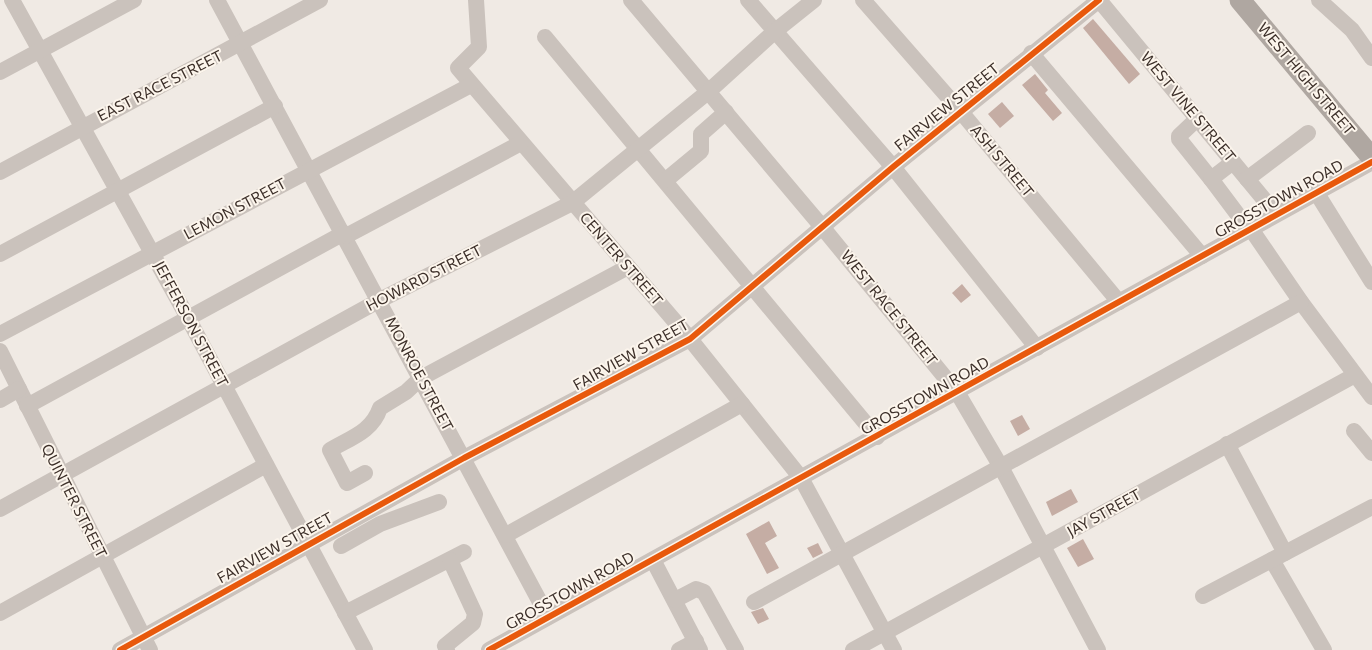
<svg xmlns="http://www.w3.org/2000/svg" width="1372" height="650" viewBox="0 0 1372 650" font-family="Commissioner,sans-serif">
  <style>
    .building { fill: #c5ada4 }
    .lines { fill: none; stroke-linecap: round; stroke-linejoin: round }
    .minor { stroke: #cac2bc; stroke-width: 16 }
    .major { stroke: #afa7a1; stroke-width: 21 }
    .cycleway-casing { stroke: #fcf5ec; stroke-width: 9 }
    .cycleway { stroke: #e8590c; stroke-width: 6 }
    .labels { text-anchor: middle; stroke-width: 4; stroke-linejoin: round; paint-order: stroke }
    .street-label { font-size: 15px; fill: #3c2f29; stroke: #fcf5ec }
  </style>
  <rect width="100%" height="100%" fill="#f0eae4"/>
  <g class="building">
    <path d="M1093,19L1140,74L1129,84L1083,28Z"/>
    <path d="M1035,74L1048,90L1045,93L1062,113L1053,121L1022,85Z"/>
    <path d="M1002,102L1014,116L1000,128L988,114Z"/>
    <path d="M962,284L971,295L961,303L952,293Z"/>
    <path d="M1022,415L1030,429L1018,436L1010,421Z"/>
    <path d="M1071,489L1078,502L1052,516L1046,502Z"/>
    <path d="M769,521L777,536L765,543L779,568L767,574L746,534Z"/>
    <path d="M1083,539L1094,559L1078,567L1067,548Z"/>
    <path d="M818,543L823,553L813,558L807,548Z"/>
    <path d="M763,608L769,619L758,624L751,612Z"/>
  </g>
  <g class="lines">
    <g class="minor">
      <path d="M12,0L188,318L365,650"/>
      <path d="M217,0L548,617"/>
      <path d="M476,0L479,47L458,68L690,339L801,478L894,650"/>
      <path d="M631,0L823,228L957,392L1001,467L1098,650"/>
      <path d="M748,0L893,167L1037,348"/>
      <path d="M863,0L962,113L1119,302"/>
      <path d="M1099,0L1276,214"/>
      <path d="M1319,0L1352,30L1372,58"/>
      <path d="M545,37L877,437"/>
      <path d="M1031,53L1202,256"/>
      <path d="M0,72L134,0"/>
      <path d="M1197,119L1179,136V139L1211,179"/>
      <path d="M1233,162L1211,179L1238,215"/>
      <path d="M0,172L320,0"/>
      <path d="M1247,179L1308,133"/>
      <path d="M666,180L701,151V134L726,112"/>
      <path d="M1316,192L1372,282"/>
      <path d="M1251,229L1301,302L1372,397"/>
      <path d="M346,236L521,143"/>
      <path d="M0,254L275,106"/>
      <path d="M0,334L471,85"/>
      <path d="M0,351L150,650"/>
      <path d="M0,400L19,389"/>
      <path d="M27,406L344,233"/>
      <path d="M1354,431L1372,453"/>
      <path d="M365,473L347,483L330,450C350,438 372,432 380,408L406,392L421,378L628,267"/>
      <path d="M0,509L380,300L572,203L709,91L774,32L814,0"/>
      <path d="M506,535L742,404"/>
      <path d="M341,546L380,524L439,502"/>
      <path d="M1285,553L1372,507"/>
      <path d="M653,560L700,650"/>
      <path d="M1272,560L1324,650"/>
      <path d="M1203,596L1285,553L1227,444"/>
      <path d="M675,600L696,589L704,592L736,650"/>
      <path d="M754,602L1301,302"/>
      <path d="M0,613L266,465"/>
      <path d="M345,613L464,552"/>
      <path d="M120,650L464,458L690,339L893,167L1099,0"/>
      <path d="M447,650L445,646L473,623L475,614L450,560"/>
      <path d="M489,650L1372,162"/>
      <path d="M679,650L696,641"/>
      <path d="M853,650L1355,375"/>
    </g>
    <path class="major" d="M1240,0L1372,158"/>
    <g class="cycleway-casing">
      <g id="cycleway">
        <path d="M120,650L464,458L690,339L893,167L1099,0"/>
        <path d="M489,650L1372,162"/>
      </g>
    </g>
    <use href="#cycleway" class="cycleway"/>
  </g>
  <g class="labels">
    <g class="street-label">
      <text transform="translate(1306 79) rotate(50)" y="5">WEST HIGH STREET</text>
      <text transform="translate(160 86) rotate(-27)" y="5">EAST RACE STREET</text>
      <text transform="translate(947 107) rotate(-39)" y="5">FAIRVIEW STREET</text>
      <text transform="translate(1188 107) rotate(50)" y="5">WEST VINE STREET</text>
      <text transform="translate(1002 161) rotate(50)" y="5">ASH STREET</text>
      <text transform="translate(1279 199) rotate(-29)" y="5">GROSSTOWN ROAD</text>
      <text transform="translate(235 209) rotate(-28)" y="5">LEMON STREET</text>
      <text transform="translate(621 259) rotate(49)" y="5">CENTER STREET</text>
      <text transform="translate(424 278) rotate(-27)" y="5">HOWARD STREET</text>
      <text transform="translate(889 308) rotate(51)" y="5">WEST RACE STREET</text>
      <text transform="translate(191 324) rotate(62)" y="5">JEFFERSON STREET</text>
      <text transform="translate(631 355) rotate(-29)" y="5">FAIRVIEW STREET</text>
      <text transform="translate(419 374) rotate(62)" y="5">MONROE STREET</text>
      <text transform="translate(925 396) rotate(-29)" y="5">GROSSTOWN ROAD</text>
      <text transform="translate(74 501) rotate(63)" y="5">QUINTER STREET</text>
      <text transform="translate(1104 513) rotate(-29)" y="5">JAY STREET</text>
      <text transform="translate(275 548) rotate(-29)" y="5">FAIRVIEW STREET</text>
      <text transform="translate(570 591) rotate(-29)" y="5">GROSSTOWN ROAD</text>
    </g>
  </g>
</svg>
